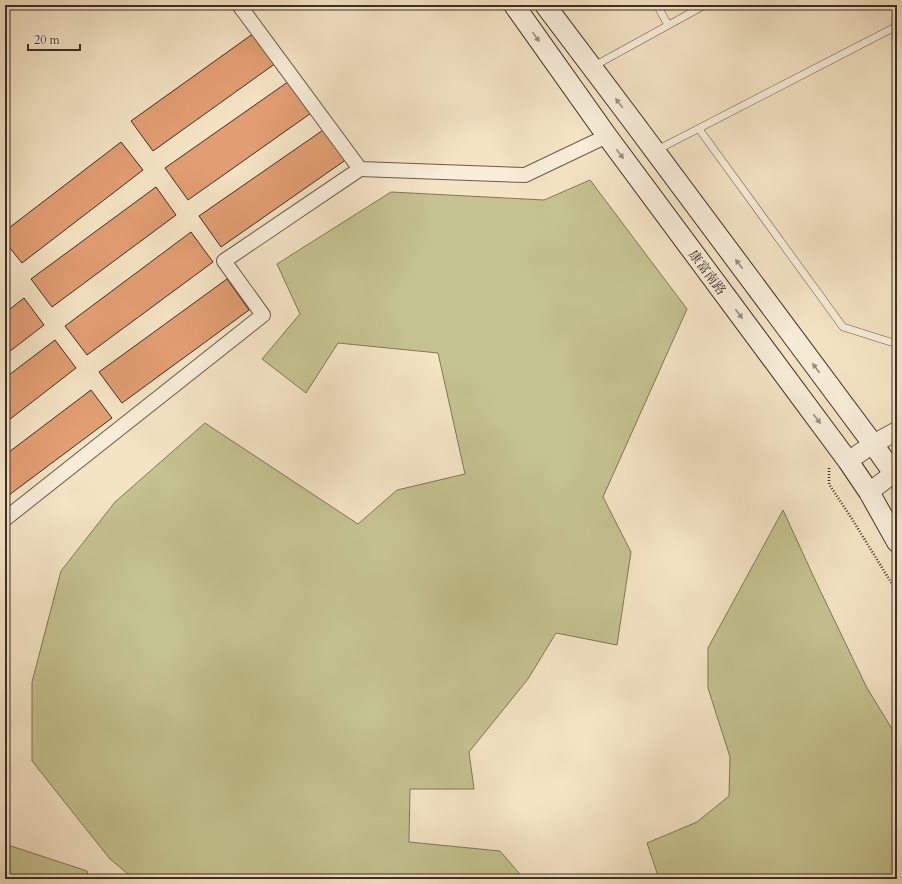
<svg xmlns="http://www.w3.org/2000/svg" width="902" height="884" viewBox="0 0 902 884" font-family="Cardo,'Noto Serif SC',serif">
  <style>
    .green { fill: #c4c28f; stroke: #807859 }
    .building { fill: #e29e72; stroke: #3c2e23 }
    .lines { fill: none; stroke-linecap: round; stroke-linejoin: round }
    .service-casing { stroke: #6a5c4b; stroke-width: 8 }
    .minor-casing { stroke: #6a5c4b; stroke-width: 16 }
    .tertiary-casing { stroke: #6a5c4b; stroke-width: 20 }
    .secondary-casing { stroke: #3c2e23; stroke-width: 22 }
    .path { stroke: #3c2e23; stroke-width: 2.5; stroke-dasharray: 1 2; stroke-linecap: butt }
    .service { stroke: #f8edd9; stroke-width: 7 }
    .minor { stroke: #f8edd9; stroke-width: 14 }
    .tertiary { stroke: #f8edd9; stroke-width: 18 }
    .secondary { stroke: #f8edd9; stroke-width: 20 }
    .oneway { fill: #9a8e7e }
    .labels { text-anchor: middle; stroke-width: 4; stroke-linejoin: round; paint-order: stroke }
    .street-label { font-size: 13px; fill: #3c2e23; stroke: #f8edd9 }
  </style>
  <rect width="100%" height="100%" fill="#f4e4c4"/>
  <filter id="stains"><feTurbulence type="fractalNoise" baseFrequency=".005" numOctaves="4"/><feColorMatrix values="0 0 0 0 .2 0 0 0 0 .09 0 0 0 0 .02 0 0 0 .5 -.17"/></filter>
  <radialGradient id="worn" r=".72"><stop offset=".6" stop-color="#630" stop-opacity="0"/><stop offset="1" stop-color="#630" stop-opacity=".3"/></radialGradient>
  <g class="green">
    <path d="M590,180L687,309L603,497L631,552L617,645L556,633L528,679L469,752L474,789H410L409,842L500,851L524,879H134L110,859L32,761V682L61,571L115,502L205,423L358,524L397,490L465,474L438,353L338,343L306,393L262,359L300,314L277,264L391,192L544,200Z"/>
    <path d="M783,510L817,584L867,688L897,737V879H659L647,843L697,822L729,796L730,757L708,688V648Z"/>
    <path d="M5,844L87,871L89,879H5Z"/>
  </g>
  <g class="building">
    <path d="M254,33L276,63L153,151L131,121Z"/>
    <path d="M292,79L314,111L188,200L165,168Z"/>
    <path d="M326,128L347,159L221,247L199,216Z"/>
    <path d="M121,142L143,170L22,263L5,242V231Z"/>
    <path d="M156,187L176,215L52,307L31,279Z"/>
    <path d="M191,232L213,262L87,355L65,326Z"/>
    <path d="M5,273L10,280L5,284Z"/>
    <path d="M227,279L249,310L122,403L99,372Z"/>
    <path d="M24,298L44,325L5,355V313Z"/>
    <path d="M55,340L76,368L5,423V378Z"/>
    <path d="M91,390L112,418L5,498V455Z"/>
  </g>
  <g class="lines">
    <g class="service-casing">
      <g id="service">
        <path d="M657,5L668,25"/>
        <path d="M594,66L705,5"/>
        <path d="M699,129L843,327L897,344"/>
        <path d="M655,151L897,26"/>
      </g>
    </g>
    <g class="minor-casing">
      <g id="minor">
        <path d="M239,5L360,169L525,175L607,136"/>
        <path d="M5,519L263,315L224,261L360,169"/>
      </g>
    </g>
    <g class="tertiary-casing">
      <g id="tertiary">
        <path d="M848,461L873,444L897,431"/>
        <path d="M869,492L897,471"/>
      </g>
    </g>
    <g class="secondary-casing">
      <g id="secondary">
        <path d="M514,5L607,136L848,461L869,492L897,542"/>
        <path d="M545,5L631,119L873,444L897,478"/>
      </g>
    </g>
    <path class="path" d="M829,468V484L852,519L897,592"/>
    <use href="#service" class="service"/>
    <use href="#minor" class="minor"/>
    <use href="#tertiary" class="tertiary"/>
    <use href="#secondary" class="secondary"/>
  </g>
  <defs><path id="oneway-solid" d="M-6-.8H1V-3.2L6.5 0L1 3.2V.8H-6Z"/></defs>
  <g class="oneway">
    <use href="#oneway-solid" transform="translate(536 37) rotate(55)"/>
    <use href="#oneway-solid" transform="translate(619 103) rotate(-127)"/>
    <use href="#oneway-solid" transform="translate(620 154) rotate(53)"/>
    <use href="#oneway-solid" transform="translate(739 264) rotate(-127)"/>
    <use href="#oneway-solid" transform="translate(739 314) rotate(53)"/>
    <use href="#oneway-solid" transform="translate(816 368) rotate(-127)"/>
    <use href="#oneway-solid" transform="translate(817 419) rotate(53)"/>
  </g>
  <g class="labels">
    <g class="street-label">
      <text transform="translate(708 272) rotate(53)" y="5">康富南路</text>
    </g>
  </g>
  <rect width="902" height="884" fill="none" stroke="#f4e4c4" stroke-width="20"/>
  <rect x="6" y="6" width="890" height="872" fill="none" stroke="#3c2e23" stroke-width="2"/>
  <rect x="10" y="10" width="882" height="864" fill="none" stroke="#3c2e23"/>
  <path d="M28 44v6h52v-6" fill="none" stroke="#3c2e23" stroke-width="2"/>
  <text x="34" y="44" font-size="12" fill="#3c2e23" stroke="#f8edd9" stroke-width="3" paint-order="stroke">20 m</text>
  <rect width="100%" height="100%" filter="url(#stains)"/>
  <rect width="100%" height="100%" fill="url(#worn)"/>
</svg>
